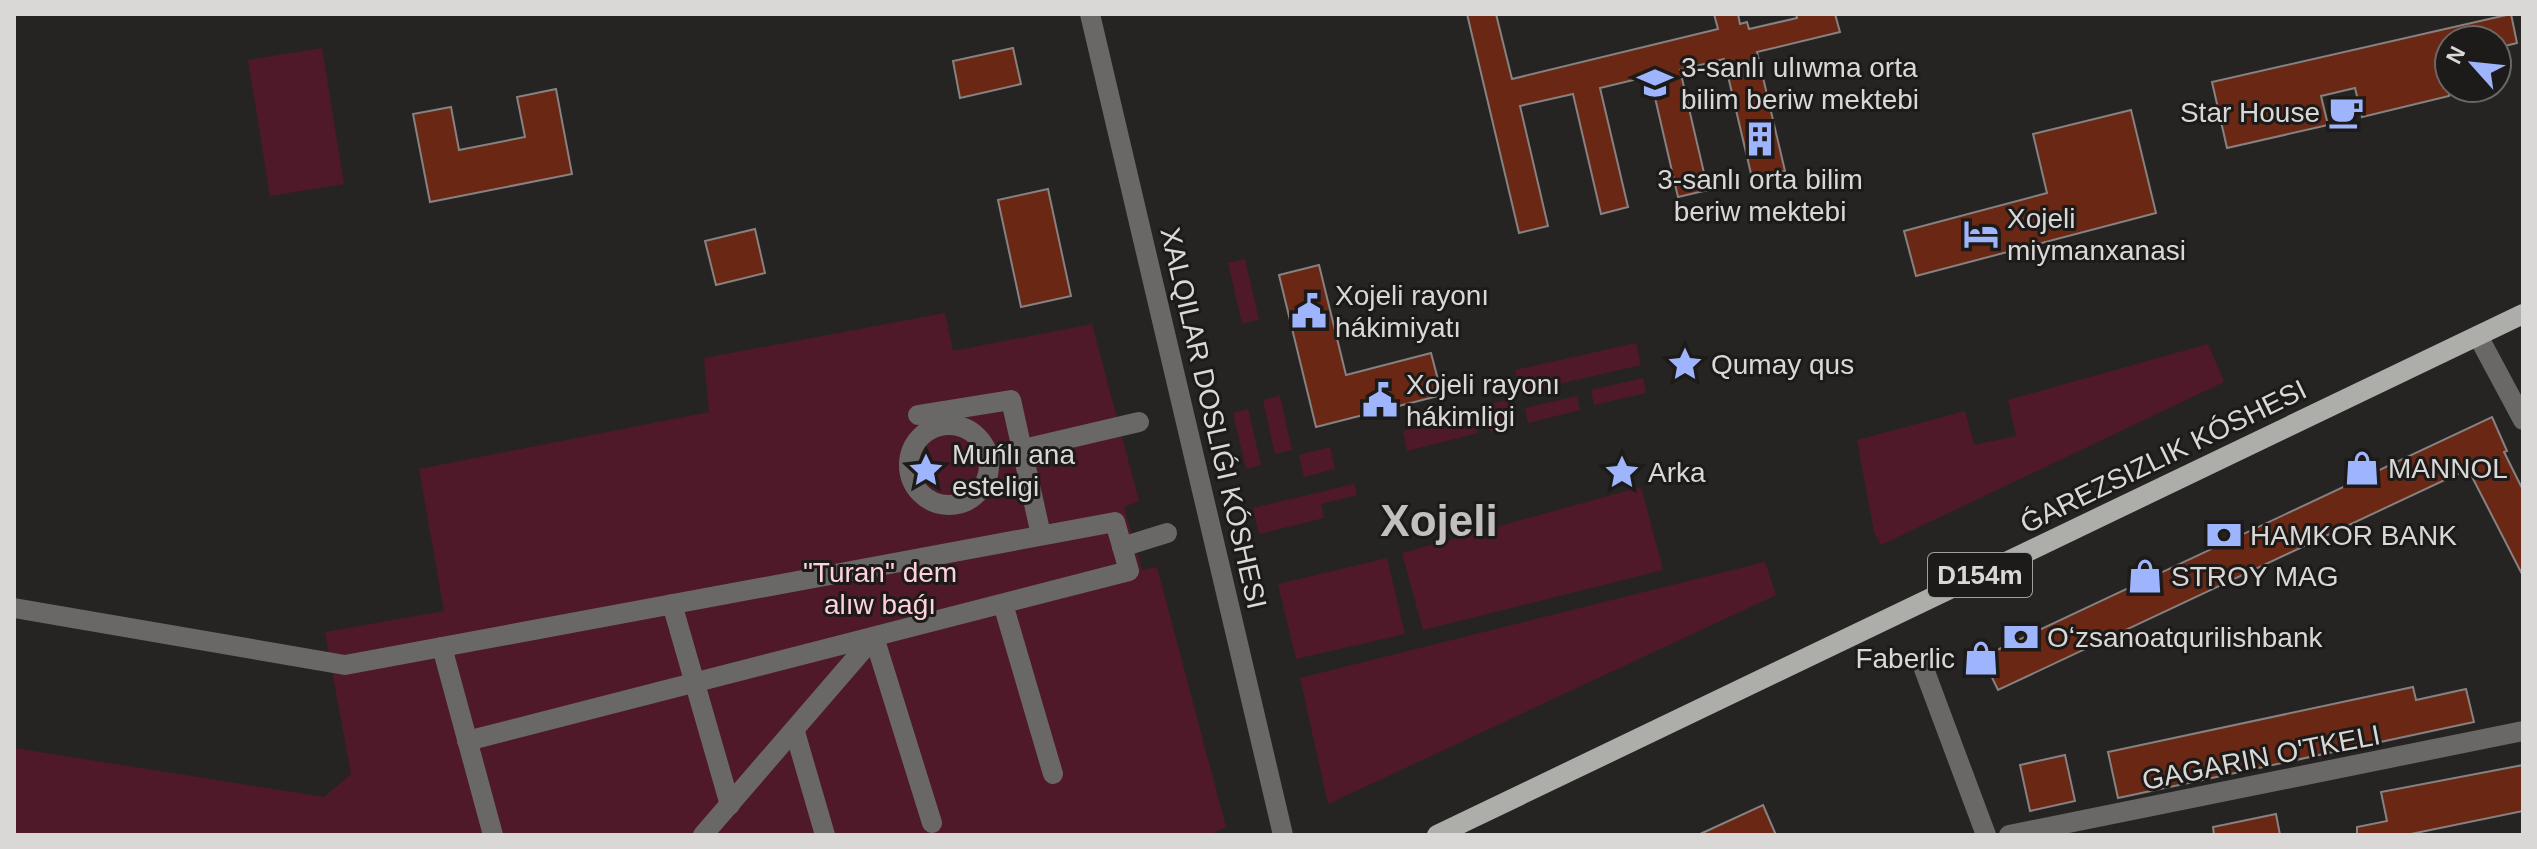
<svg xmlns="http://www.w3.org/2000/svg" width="2537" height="849" viewBox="0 0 2537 849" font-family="Arial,sans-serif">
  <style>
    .green { fill: #4f1929 }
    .building { fill: #6a2714; stroke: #858281; stroke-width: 2 }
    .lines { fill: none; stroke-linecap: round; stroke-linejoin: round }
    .minor { stroke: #696867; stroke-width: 20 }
    .major { stroke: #adadaa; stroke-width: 20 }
    .labels { text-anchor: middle; stroke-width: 6; stroke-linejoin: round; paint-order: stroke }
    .shield { fill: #1d1b19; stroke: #a19f9e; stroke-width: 2 }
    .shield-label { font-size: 26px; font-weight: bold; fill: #d9d8d7 }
    .poi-label { font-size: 28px; fill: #d9d8d7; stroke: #1d1b19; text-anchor: start }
    .street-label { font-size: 28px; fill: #d9d8d7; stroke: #1d1b19 }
    .park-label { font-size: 28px; fill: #ffd1da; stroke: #1d1b19 }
    .town-label { font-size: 44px; font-weight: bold; fill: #c2bfbd; stroke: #1d1b19 }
  </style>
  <rect width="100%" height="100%" fill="#262422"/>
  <g class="green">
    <path d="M322,48L344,184L270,196L248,60Z"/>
    <path d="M1245,259L1259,320L1242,323L1228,263Z"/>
    <path d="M945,313L953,351L1092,324L1139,501L1124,507L1142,570L1157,567L1226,827L1209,835H14V748L324,797L351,774L325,632L444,611L419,469L709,412L704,358Z"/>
    <path d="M1636,343L1641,365L1520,393L1515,370Z"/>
    <path d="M2208,344L2224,382L1881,545L1874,532L1857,440L1965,411L1974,445L2016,436L2008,400Z"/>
    <path d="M1643,378L1646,393L1594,405L1591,390Z"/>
    <path d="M1280,396L1292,450L1275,454L1263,400Z"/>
    <path d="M1577,396L1580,410L1528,423L1525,408Z"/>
    <path d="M1511,399L1517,426L1490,432L1484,405Z"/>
    <path d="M1248,409L1261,465L1246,469L1233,413Z"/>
    <path d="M1473,414L1478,433L1407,451L1403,431Z"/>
    <path d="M1330,447L1335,469L1304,477L1299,455Z"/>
    <path d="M1354,484L1357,495L1321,504L1324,518L1259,534L1253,508Z"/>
    <path d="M1641,487L1663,570L1423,630L1402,553Z"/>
    <path d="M1387,558L1405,634L1296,659L1278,584Z"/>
    <path d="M1765,562L1776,595L1328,804L1300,678Z"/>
  </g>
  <g class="building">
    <path d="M1467,14H1496L1512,79L1718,29L1714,14H1738L1740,24L1747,22L1749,29L1797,18L1796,14H1835L1840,32L1757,52L1785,171L1752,178L1724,59L1680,70L1708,190L1678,197L1650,76L1600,88L1628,207L1601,214L1573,94L1520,106L1548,226L1519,233Z"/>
    <path d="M2511,14L2517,43L2497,48V40H2449V96L2362,117L2355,88L2321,96L2328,125L2227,148L2212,82Z"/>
    <path d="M1013,48L1021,84L960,98L953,61Z"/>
    <path d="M556,89L572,174L430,202L413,114L451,107L459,150L525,137L517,97Z"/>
    <path d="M2131,110L2156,213L1916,276L1904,231L2047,193L2033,134Z"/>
    <path d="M1048,189L1071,296L1021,307L998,200Z"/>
    <path d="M755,229L765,273L716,285L705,241Z"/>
    <path d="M1319,265L1346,375L1431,353L1442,395L1316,427L1279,275Z"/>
    <path d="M2492,417L2507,451L2504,452L2523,490V576L2468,469L1998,690L1982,657Z"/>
    <path d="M2413,687L2416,700L2466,689L2474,722L2118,798L2108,752Z"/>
    <path d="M2065,755L2075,801L2030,811L2020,765Z"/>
    <path d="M2523,765V811L2406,835H2357V827L2387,821L2381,792Z"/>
    <path d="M1763,805L1776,835H1698Z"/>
    <path d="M2276,814L2280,835H2214L2213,827Z"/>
  </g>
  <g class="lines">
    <g class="minor">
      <path d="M1090,14L1283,835"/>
      <path d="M2478,336L2523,420"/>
      <path d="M918,415L1011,400L1041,535"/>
      <circle cx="949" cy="465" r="40"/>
      <path d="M989,457L1139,422"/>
      <path d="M1122,547L1167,533"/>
      <path d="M672,604L730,805"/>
      <path d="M1003,604L1053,774"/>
      <path d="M14,608L345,665L1115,522L1129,571L467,741"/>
      <path d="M874,637L932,823"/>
      <path d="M442,647L493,835"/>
      <path d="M1924,669L1986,835"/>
      <path d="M795,732L825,835"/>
      <path d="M703,835L874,637"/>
      <path d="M2009,835L2523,731"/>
    </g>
    <path class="major" d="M1437,835L2523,314"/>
  </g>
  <defs>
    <g id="school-bare" transform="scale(2.76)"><path d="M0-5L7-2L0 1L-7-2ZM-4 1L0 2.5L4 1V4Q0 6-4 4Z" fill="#9eb4fd" stroke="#1d1b19" stroke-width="2.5" paint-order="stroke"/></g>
    <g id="cafe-bare" transform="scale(2.76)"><path d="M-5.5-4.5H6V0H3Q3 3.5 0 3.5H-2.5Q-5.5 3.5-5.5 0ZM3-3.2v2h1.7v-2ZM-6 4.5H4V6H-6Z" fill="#9eb4fd" stroke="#1d1b19" stroke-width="2.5" paint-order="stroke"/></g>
    <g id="building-bare" transform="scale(2.76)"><path d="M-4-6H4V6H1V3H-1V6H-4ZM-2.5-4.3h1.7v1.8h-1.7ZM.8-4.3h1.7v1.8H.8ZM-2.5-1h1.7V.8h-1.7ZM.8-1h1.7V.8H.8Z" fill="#9eb4fd" stroke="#1d1b19" stroke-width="2.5" paint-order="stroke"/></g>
    <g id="hotel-bare" transform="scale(2.76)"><path d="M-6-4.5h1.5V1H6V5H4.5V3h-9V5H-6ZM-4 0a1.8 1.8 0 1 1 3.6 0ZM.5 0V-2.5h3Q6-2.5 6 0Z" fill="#9eb4fd" stroke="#1d1b19" stroke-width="2.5" paint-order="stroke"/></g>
    <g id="civic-bare" transform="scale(2.76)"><path d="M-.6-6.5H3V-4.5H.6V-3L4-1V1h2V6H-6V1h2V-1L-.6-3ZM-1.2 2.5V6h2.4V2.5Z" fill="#9eb4fd" stroke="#1d1b19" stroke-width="2.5" paint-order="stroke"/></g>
    <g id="sight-bare" transform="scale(2.76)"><path d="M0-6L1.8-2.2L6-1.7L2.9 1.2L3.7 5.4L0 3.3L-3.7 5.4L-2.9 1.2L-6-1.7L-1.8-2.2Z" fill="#9eb4fd" stroke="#1d1b19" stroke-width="2.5" paint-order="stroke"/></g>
    <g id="shop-bare" transform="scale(2.76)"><path d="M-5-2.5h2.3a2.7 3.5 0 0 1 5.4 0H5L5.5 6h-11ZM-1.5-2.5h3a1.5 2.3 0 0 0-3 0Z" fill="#9eb4fd" stroke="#1d1b19" stroke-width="2.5" paint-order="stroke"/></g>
    <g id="bank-bare" transform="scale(2.76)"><path d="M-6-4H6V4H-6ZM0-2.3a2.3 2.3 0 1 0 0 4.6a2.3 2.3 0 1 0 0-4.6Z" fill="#9eb4fd" stroke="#1d1b19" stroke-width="2.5" paint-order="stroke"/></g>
  </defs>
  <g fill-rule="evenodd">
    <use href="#school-bare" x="1655" y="83"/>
    <use href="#cafe-bare" x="2346" y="112"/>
    <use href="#building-bare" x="1760" y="139"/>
    <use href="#hotel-bare" x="1981" y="234"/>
    <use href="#civic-bare" x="1309" y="311"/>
    <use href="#sight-bare" x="1685" y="364"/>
    <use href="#civic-bare" x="1380" y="400"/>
    <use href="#shop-bare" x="2362" y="468"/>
    <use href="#sight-bare" x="926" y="470"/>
    <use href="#sight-bare" x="1622" y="472"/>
    <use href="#bank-bare" x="2224" y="535"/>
    <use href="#shop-bare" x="2145" y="576"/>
    <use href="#bank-bare" x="2021" y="637"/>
    <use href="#shop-bare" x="1981" y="658"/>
  </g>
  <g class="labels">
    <rect class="shield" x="1928" y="553" width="104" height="44" rx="6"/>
    <g class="shield-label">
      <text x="1980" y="584">D154m</text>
    </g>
    <g class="poi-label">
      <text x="1681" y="77">3-sanlı ulıwma orta<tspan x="1681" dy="32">bilim beriw mektebi</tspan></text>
      <text x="2320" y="122" text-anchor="end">Star House</text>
      <text x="1760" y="189" text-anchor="middle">3-sanlı orta bilim<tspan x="1760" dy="32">beriw mektebi</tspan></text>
      <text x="2007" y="228">Xojeli<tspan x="2007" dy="32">miymanxanasi</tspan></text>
      <text x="1335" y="305">Xojeli rayonı<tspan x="1335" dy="32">hákimiyatı</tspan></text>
      <text x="1711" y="374">Qumay qus</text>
      <text x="1406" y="394">Xojeli rayonı<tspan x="1406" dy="32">hákimligi</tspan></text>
      <text x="952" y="464">Muńlı ana<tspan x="952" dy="32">esteligi</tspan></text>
      <text x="2388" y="478">MANNOL</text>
      <text x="1648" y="482">Arka</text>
      <text x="2250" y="545">HAMKOR BANK</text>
      <text x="2171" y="586">STROY MAG</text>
      <text x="2047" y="647">Oʻzsanoatqurilishbank</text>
      <text x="1955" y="668" text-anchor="end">Faberlic</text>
    </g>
    <g class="street-label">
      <text transform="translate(1214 418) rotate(77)" y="10">XALQILAR DOSLIǴI KÓSHESI</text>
      <text transform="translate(2163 456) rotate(-26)" y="10">ǴAREZSIZLIK KÓSHESI</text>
      <text transform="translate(2261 757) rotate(-11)" y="10">GAGARIN O'TKELI</text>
    </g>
    <g class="park-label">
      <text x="880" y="582">"Turan" dem<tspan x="880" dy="32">alıw baǵı</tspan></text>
    </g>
    <g class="town-label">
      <text x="1439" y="536">Xojeli</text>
    </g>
  </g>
  <rect width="2537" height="849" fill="none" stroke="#d9d8d7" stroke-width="32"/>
  <g transform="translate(2473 64) rotate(297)"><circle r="38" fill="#1d1b19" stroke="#686765" stroke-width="2"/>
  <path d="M0-6L14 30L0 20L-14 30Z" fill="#9eb4fd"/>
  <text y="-12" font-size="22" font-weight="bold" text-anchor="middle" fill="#d9d8d7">N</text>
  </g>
</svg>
